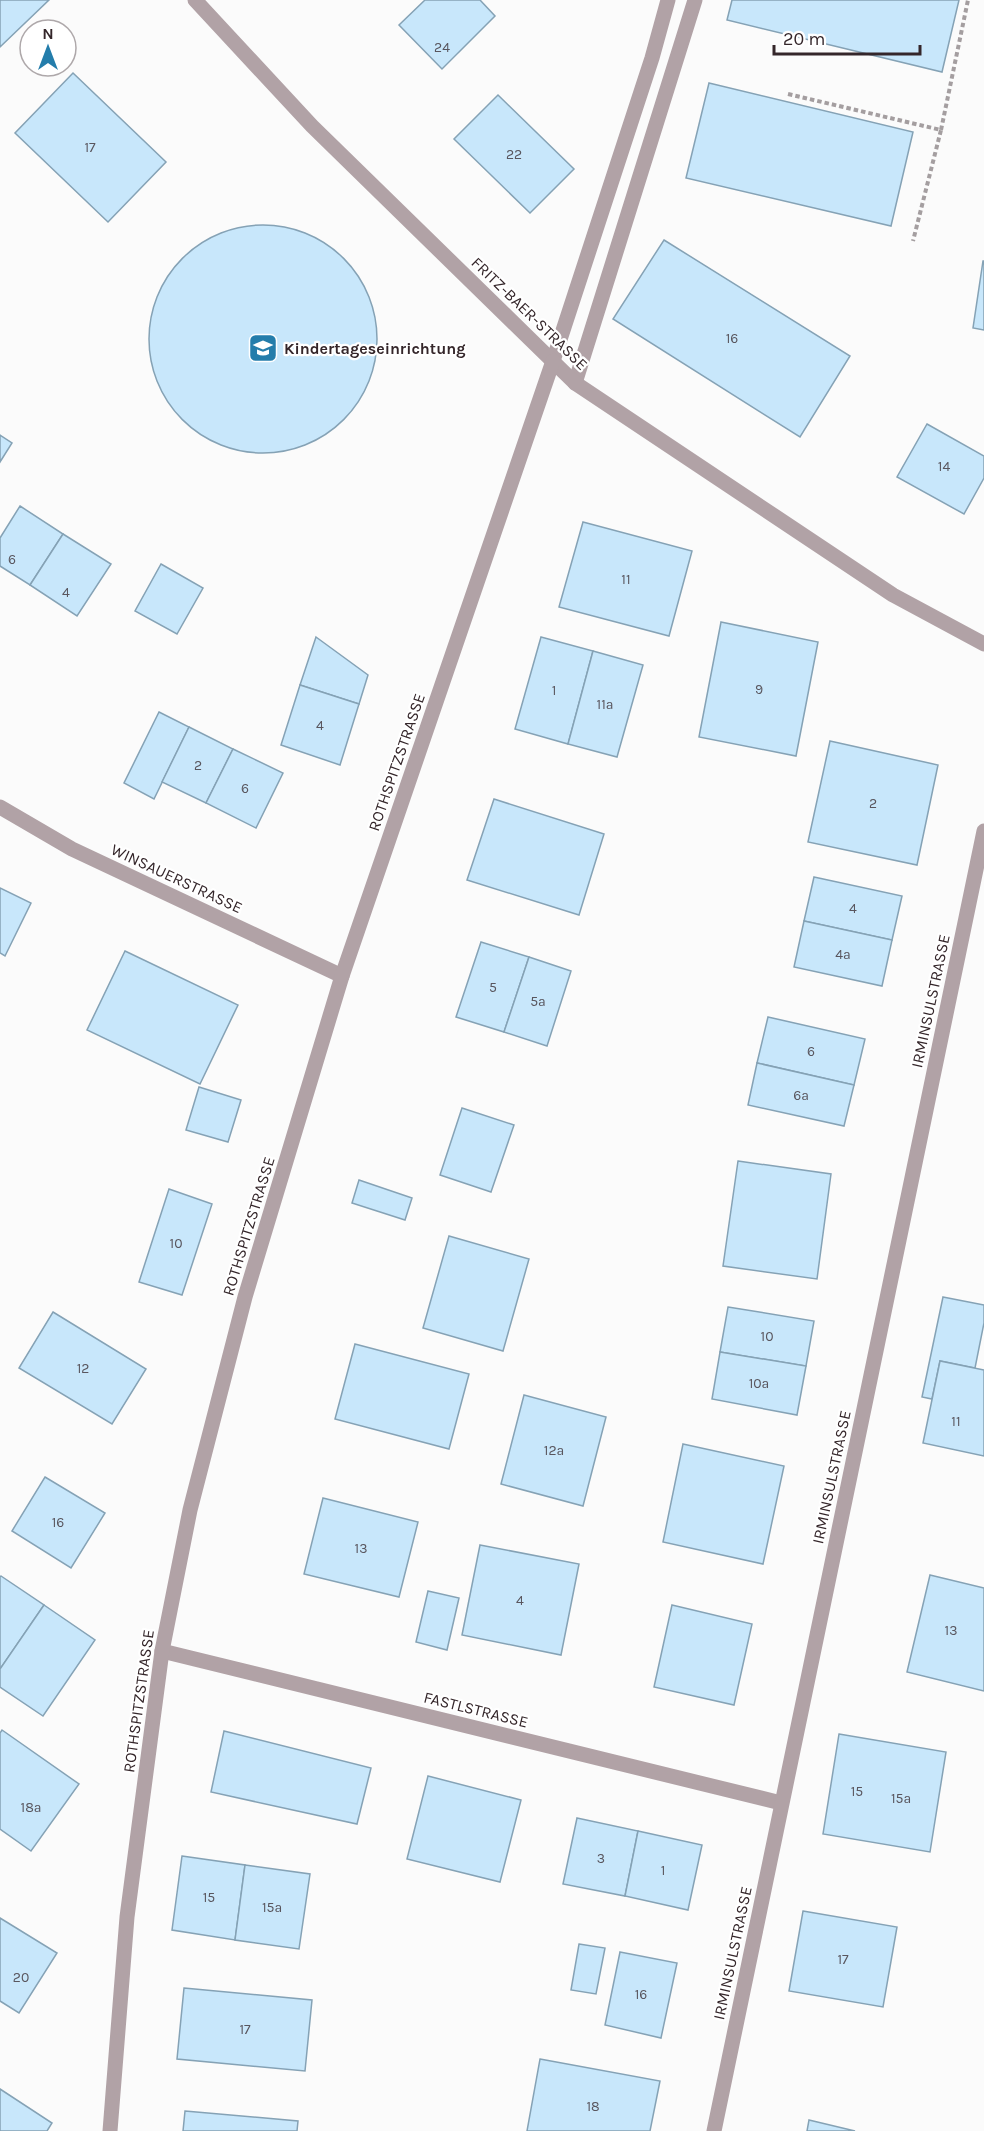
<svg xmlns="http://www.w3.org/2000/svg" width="984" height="2131" viewBox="0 0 984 2131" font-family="Karla,sans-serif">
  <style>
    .building { fill: #c8e7fb; stroke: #85a2b5; stroke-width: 1.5 }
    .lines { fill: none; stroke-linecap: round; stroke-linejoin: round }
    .path { stroke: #a49ea0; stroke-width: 4; stroke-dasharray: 4.5 3; stroke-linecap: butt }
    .service { stroke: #b1a2a6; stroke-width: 15 }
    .minor { stroke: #b1a2a6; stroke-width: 15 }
    .labels { text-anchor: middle; stroke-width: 4.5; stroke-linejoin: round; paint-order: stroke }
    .number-label { font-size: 14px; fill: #59565e }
    .street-label { font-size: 16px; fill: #34262a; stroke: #fff }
    .poi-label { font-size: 16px; font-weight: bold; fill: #34262a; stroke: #fff; text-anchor: start }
  </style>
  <rect width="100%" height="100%" fill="#fbfbfb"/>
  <g class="building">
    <path d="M0,0H49L0,47Z"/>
    <path d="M425,0H480L495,16L442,69L399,25Z"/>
    <path d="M732,0H959L942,72L727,20Z"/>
    <path d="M73,73L166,162L108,222L15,133Z"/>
    <path d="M709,83L913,132L891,226L686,178Z"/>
    <path d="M498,95L574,169L530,213L454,139Z"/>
    <circle cx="263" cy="339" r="114"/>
    <path d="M664,240L850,356L800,437L613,319Z"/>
    <path d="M983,261H984V330L973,328Z"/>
    <path d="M927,424L984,456V478L964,514L897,477Z"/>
    <path d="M0,435L12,443L0,462Z"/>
    <path d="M20,506L63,534L30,585L0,566V538Z"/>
    <path d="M583,522L692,551L669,636L559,607Z"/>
    <path d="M63,534L111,564L77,616L30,585Z"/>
    <path d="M161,564L203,588L177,634L135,611Z"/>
    <path d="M721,622L818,642L796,756L699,737Z"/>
    <path d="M316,637L368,675L359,704L300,685Z"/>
    <path d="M541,637L593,651L568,744L515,729Z"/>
    <path d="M593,651L643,665L617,757L568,744Z"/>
    <path d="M300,685L359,704L340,765L281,745Z"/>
    <path d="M159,712L189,727L154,799L124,783Z"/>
    <path d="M189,727L233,749L206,803L162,782Z"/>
    <path d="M830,741L938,765L917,865L808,842Z"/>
    <path d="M233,749L283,773L256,828L206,803Z"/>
    <path d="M494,799L604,834L579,915L467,880Z"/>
    <path d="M814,877L902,896L892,940L804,921Z"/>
    <path d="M0,888L31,903L5,956L0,953Z"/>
    <path d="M804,921L892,940L882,986L794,967Z"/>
    <path d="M481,942L529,957L504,1032L456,1017Z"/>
    <path d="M125,951L238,1005L200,1084L87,1030Z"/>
    <path d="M529,957L571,971L547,1046L504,1032Z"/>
    <path d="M768,1017L865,1039L854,1085L757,1063Z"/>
    <path d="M757,1063L854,1085L844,1126L748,1105Z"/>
    <path d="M199,1087L241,1100L228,1142L186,1130Z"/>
    <path d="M462,1108L514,1125L491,1192L440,1175Z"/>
    <path d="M738,1161L831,1174L817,1279L723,1266Z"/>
    <path d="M359,1180L412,1198L405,1220L352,1203Z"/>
    <path d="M169,1189L212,1204L182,1295L139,1282Z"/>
    <path d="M449,1236L529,1259L503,1351L423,1328Z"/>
    <path d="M943,1297L984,1305V1323L975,1368L940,1361L932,1399L922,1397Z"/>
    <path d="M728,1307L814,1321L806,1366L720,1352Z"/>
    <path d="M53,1312L146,1369L112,1424L19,1368Z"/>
    <path d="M355,1344L469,1374L449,1449L335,1419Z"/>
    <path d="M720,1352L806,1366L797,1415L712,1399Z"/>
    <path d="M940,1361L984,1370V1456L923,1443Z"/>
    <path d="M524,1395L606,1417L583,1506L501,1484Z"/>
    <path d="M683,1444L784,1466L763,1564L663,1542Z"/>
    <path d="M45,1477L105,1513L71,1568L12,1531Z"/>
    <path d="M323,1498L418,1522L399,1597L304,1574Z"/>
    <path d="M480,1545L579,1564L561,1655L462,1635Z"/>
    <path d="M930,1575L984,1588V1691L907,1672Z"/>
    <path d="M1,1576L44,1605L0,1669V1577Z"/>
    <path d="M428,1591L459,1598L447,1650L416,1642Z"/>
    <path d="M44,1605L95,1640L43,1716L0,1687V1669Z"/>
    <path d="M672,1605L752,1624L734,1705L654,1687Z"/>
    <path d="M2,1730L79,1784L31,1851L0,1829V1733Z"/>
    <path d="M224,1731L371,1768L357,1824L211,1792Z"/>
    <path d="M839,1734L946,1752L930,1852L823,1834Z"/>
    <path d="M428,1776L521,1800L500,1882L407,1859Z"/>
    <path d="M577,1818L638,1831L625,1896L563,1884Z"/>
    <path d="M638,1831L702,1845L688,1910L625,1896Z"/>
    <path d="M182,1856L245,1865L235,1940L172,1930Z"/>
    <path d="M245,1865L310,1874L299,1949L235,1940Z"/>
    <path d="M803,1911L897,1927L883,2007L789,1991Z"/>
    <path d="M0,1918L57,1953L19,2013L0,2001Z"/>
    <path d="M579,1944L605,1948L596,1994L571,1990Z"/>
    <path d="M620,1952L677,1963L661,2038L605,2025Z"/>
    <path d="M184,1988L312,2000L305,2071L177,2059Z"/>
    <path d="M540,2059L660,2081L650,2131H527Z"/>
    <path d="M0,2089L52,2123L47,2131H0Z"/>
    <path d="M185,2111L298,2121L297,2131H183Z"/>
    <path d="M809,2120L855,2131H807Z"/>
  </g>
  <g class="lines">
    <g class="path">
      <path d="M788,94L941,130L913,241"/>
      <path d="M941,130L968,0"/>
    </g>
    <g class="service">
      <path d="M553,361L652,58L668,0"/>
      <path d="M575,383L695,0"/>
    </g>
    <g class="minor">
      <path d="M195,0L312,126L575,383L893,595L984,644"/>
      <path d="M0,807L72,849L342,976"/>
      <path d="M162,1651L781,1803"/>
      <path d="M110,2131L127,1917L162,1651L190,1510L245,1297L342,976L553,361"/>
      <path d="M714,2131L984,831"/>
    </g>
  </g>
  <defs>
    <g id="school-square" transform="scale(1.5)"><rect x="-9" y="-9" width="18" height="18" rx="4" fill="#247dab" stroke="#fff"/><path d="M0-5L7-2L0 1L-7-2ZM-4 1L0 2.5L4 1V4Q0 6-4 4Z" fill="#fff"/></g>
  </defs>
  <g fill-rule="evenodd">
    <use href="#school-square" x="263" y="348"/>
  </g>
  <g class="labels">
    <g class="number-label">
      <text x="442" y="52">24</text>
      <text x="90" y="152">17</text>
      <text x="514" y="159">22</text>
      <text x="732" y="343">16</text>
      <text x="944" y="471">14</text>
      <text x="12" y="564">6</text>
      <text x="626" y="584">11</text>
      <text x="66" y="597">4</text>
      <text x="759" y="694">9</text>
      <text x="554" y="695">1</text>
      <text x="605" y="709">11a</text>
      <text x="320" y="730">4</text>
      <text x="198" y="770">2</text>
      <text x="245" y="793">6</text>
      <text x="873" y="808">2</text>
      <text x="853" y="913">4</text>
      <text x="843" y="959">4a</text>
      <text x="493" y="992">5</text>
      <text x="538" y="1006">5a</text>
      <text x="811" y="1056">6</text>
      <text x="801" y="1100">6a</text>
      <text x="176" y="1248">10</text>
      <text x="767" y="1341">10</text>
      <text x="83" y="1373">12</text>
      <text x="759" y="1388">10a</text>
      <text x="956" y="1426">11</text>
      <text x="554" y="1455">12a</text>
      <text x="58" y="1527">16</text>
      <text x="361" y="1553">13</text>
      <text x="520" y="1605">4</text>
      <text x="951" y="1635">13</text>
      <text x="857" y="1796">15</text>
      <text x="901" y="1803">15a</text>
      <text x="31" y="1812">18a</text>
      <text x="601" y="1863">3</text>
      <text x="663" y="1875">1</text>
      <text x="209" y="1902">15</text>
      <text x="272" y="1912">15a</text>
      <text x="843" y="1964">17</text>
      <text x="21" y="1982">20</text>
      <text x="641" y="1999">16</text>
      <text x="245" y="2034">17</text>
      <text x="593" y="2111">18</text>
    </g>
    <g class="street-label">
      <text transform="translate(530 313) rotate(44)" y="6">FRITZ-BAER-STRASSE</text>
      <text transform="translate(396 762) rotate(-71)" y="6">ROTHSPITZSTRASSE</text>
      <text transform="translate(177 878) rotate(25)" y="6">WINSAUERSTRASSE</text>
      <text transform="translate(930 1001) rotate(-78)" y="6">IRMINSULSTRASSE</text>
      <text transform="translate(248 1226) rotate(-73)" y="6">ROTHSPITZSTRASSE</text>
      <text transform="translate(831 1477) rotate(-78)" y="6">IRMINSULSTRASSE</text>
      <text transform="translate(138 1701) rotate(-82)" y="6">ROTHSPITZSTRASSE</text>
      <text transform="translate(476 1709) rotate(14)" y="6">FASTLSTRASSE</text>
      <text transform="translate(732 1953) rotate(-78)" y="6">IRMINSULSTRASSE</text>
    </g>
    <g class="poi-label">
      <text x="284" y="354">Kindertageseinrichtung</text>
    </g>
  </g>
  <g transform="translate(48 48)"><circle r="28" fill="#ffffff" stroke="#aea8aa" stroke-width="1.5"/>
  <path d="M0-4.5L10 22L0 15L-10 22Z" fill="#247dab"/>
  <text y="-9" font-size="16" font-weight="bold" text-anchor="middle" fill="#34262a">N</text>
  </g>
  <path d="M774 45v9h146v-9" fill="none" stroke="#34262a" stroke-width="3"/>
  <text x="783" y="45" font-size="18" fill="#34262a" stroke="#ffffff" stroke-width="4.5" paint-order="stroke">20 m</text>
</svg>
